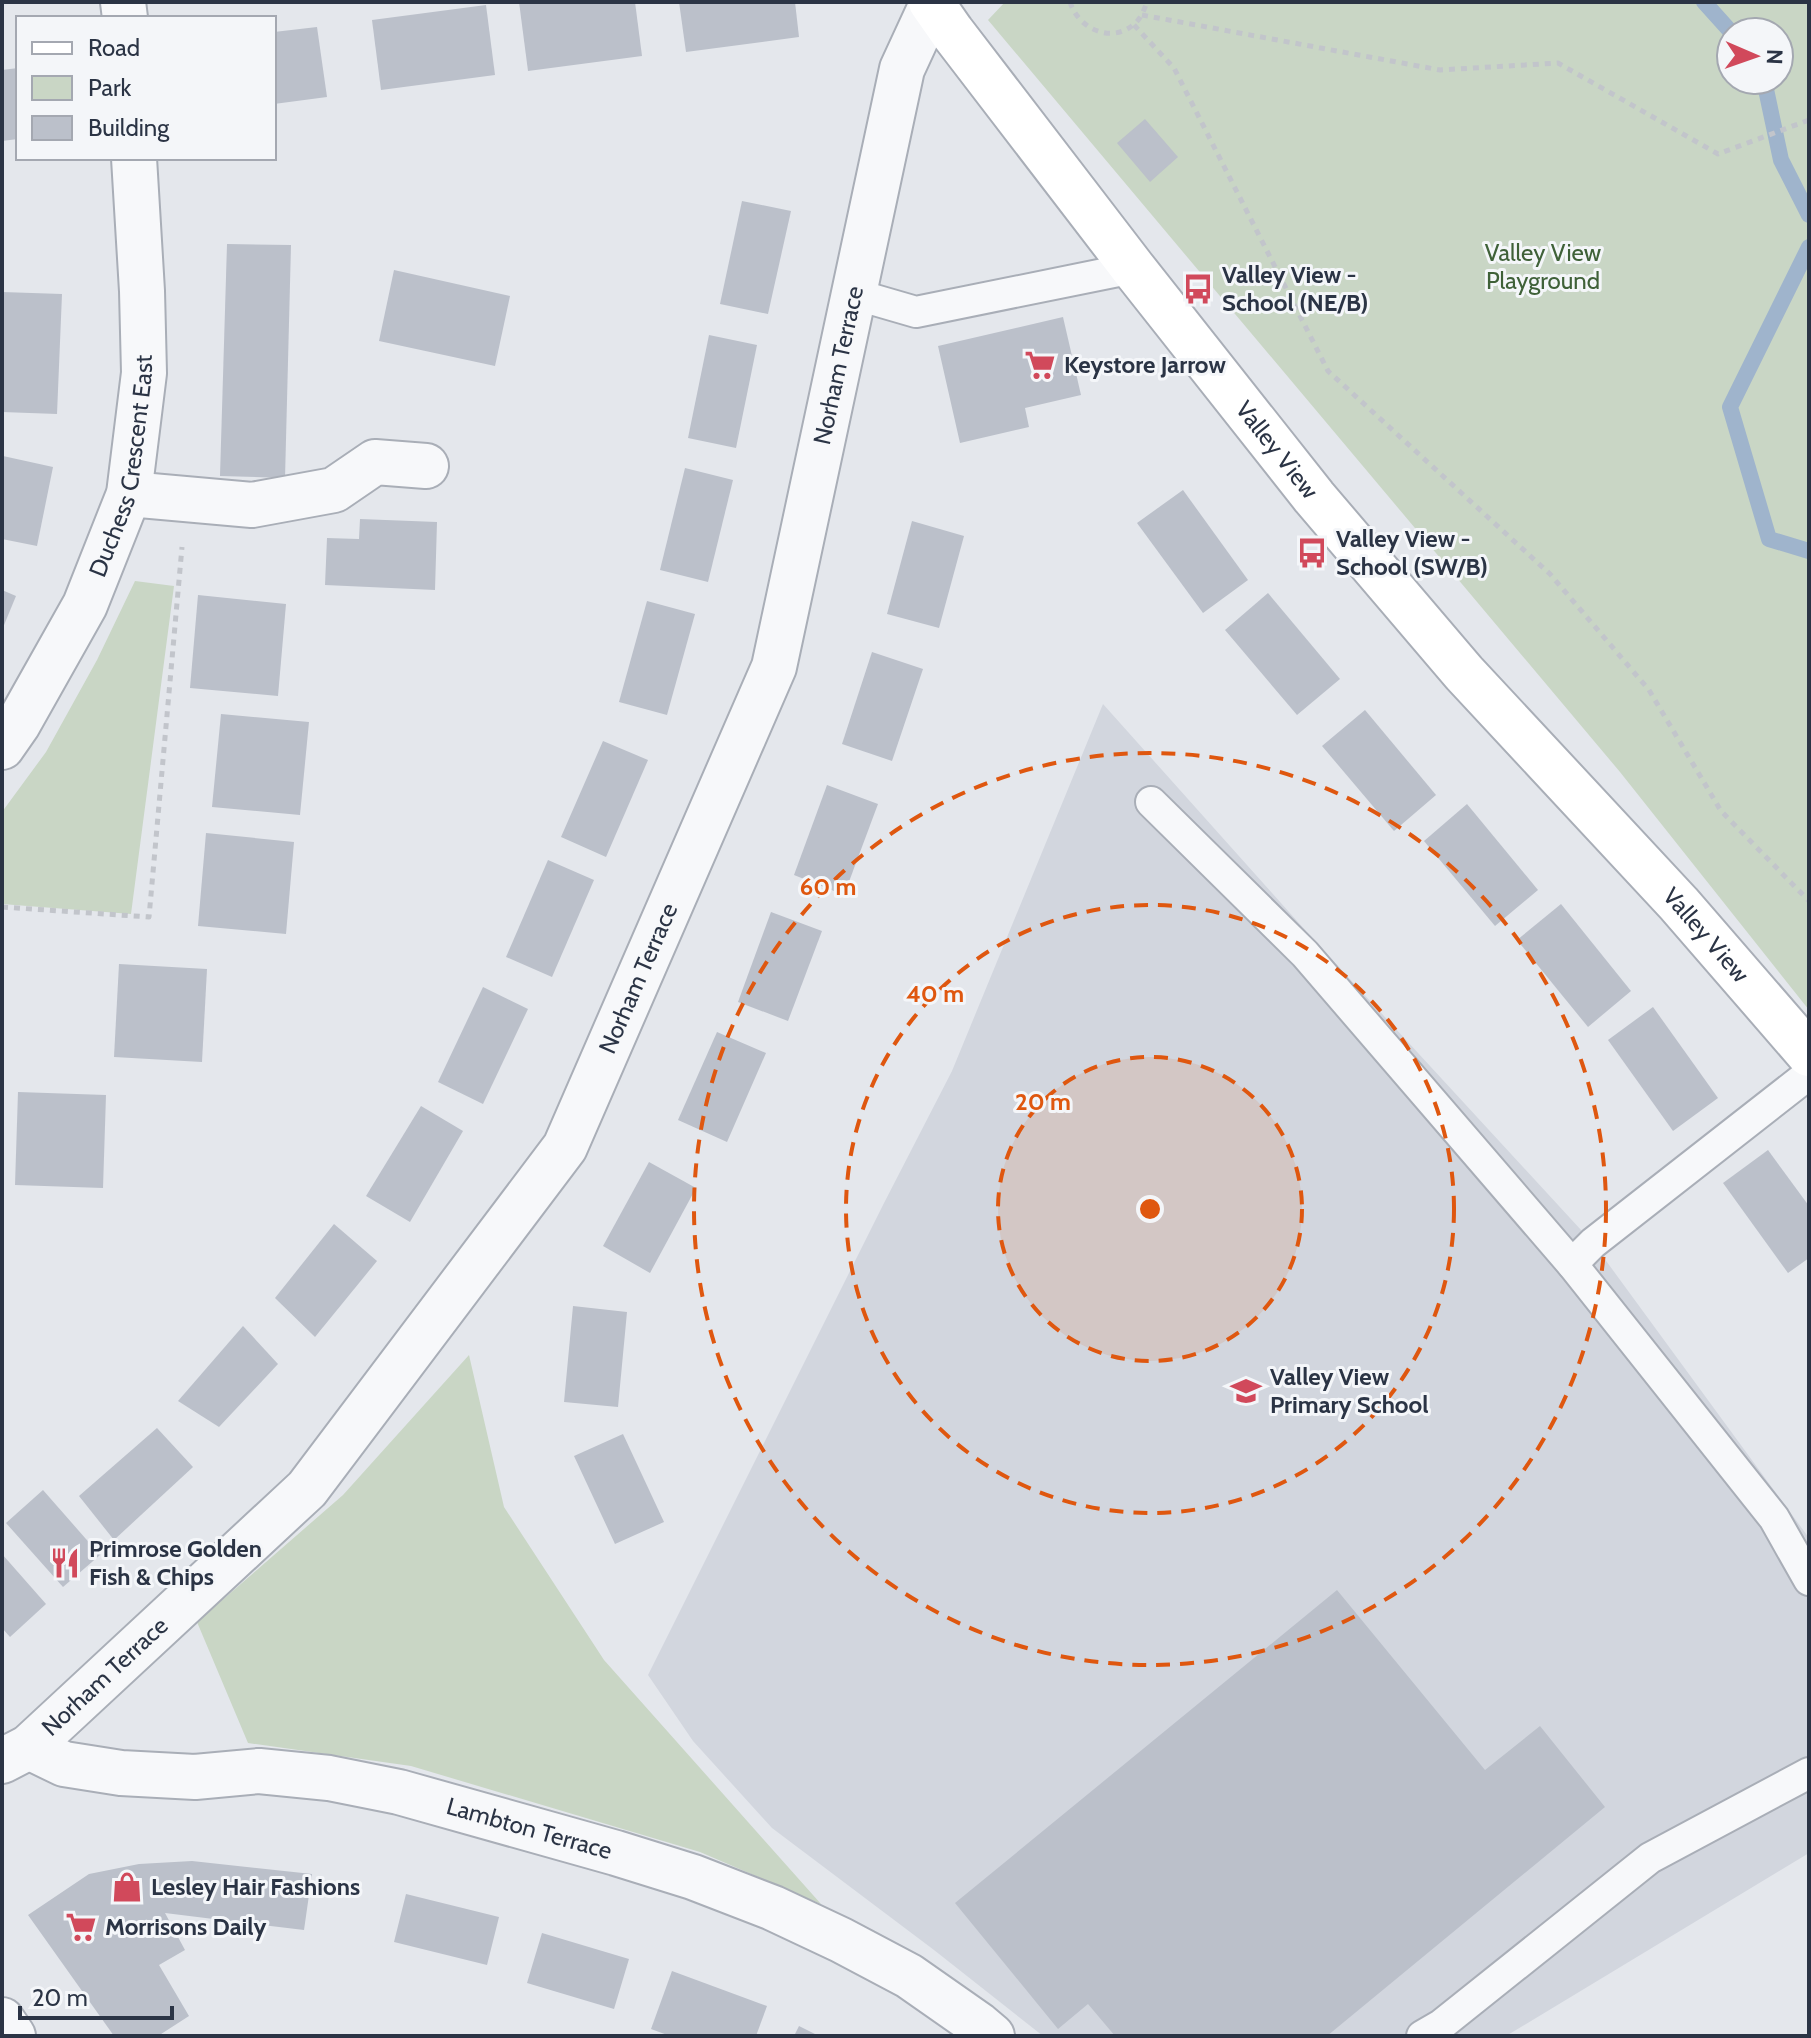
<svg xmlns="http://www.w3.org/2000/svg" width="1811" height="2038" viewBox="0 0 1811 2038" font-family="Cabin,sans-serif">
  <style>
    .built { fill: #d2d6de }
    .green { fill: #c9d6c5; fill-rule: evenodd }
    .lines { fill: none; stroke-linecap: round; stroke-linejoin: round }
    .stream { stroke: #9fb4cc; stroke-width: 16 }
    .building { fill: #bbc0ca }
    .lane-casing { stroke: #a9aeb7; stroke-width: 34 }
    .street-casing { stroke: #a9aeb7; stroke-width: 48 }
    .secondary-casing { stroke: #a9aeb7; stroke-width: 48 }
    .path { stroke: #c2c5cb; stroke-width: 5; stroke-dasharray: 6 6; stroke-linecap: butt }
    .lane { stroke: #f7f8fa; stroke-width: 30 }
    .street { stroke: #f7f8fa; stroke-width: 44 }
    .secondary { stroke: #fff; stroke-width: 44 }
    .ring { fill: none; stroke: #df570f; stroke-width: 4; stroke-dasharray: 14 10 }
    .labels { text-anchor: middle; stroke-width: 6; stroke-linejoin: round; paint-order: stroke }
    .park-label { font-size: 24px; fill: #3f6138; stroke: #f4f6f9 }
    .poi-label { font-size: 24px; font-weight: bold; fill: #2b3445; stroke: #f4f6f9; text-anchor: start }
    .street-label { font-size: 24px; fill: #2b3445; stroke: #f4f6f9 }
    .centre { fill: #df570f; stroke: #f4f6f9; stroke-width: 4 }
    .ring-label { font-size: 24px; text-anchor: middle; font-weight: bold; fill: #df570f; stroke: #f4f6f9; stroke-width: 6; stroke-linejoin: round; paint-order: stroke }
  </style>
  <rect width="100%" height="100%" fill="#e4e7ec"/>
  <path class="built" d="M1103,704L1314,940L1593,1243L1809,1538V1853L1506,2036H1043L934,1950L772,1828L693,1741L648,1675L883,1205L952,1071Z"/>
  <g class="green">
    <path d="M1005,2H1809V1010L1620,772L988,20ZM1731,32H1779V80H1731Z"/>
    <path d="M135,581L174,586L131,914L2,904V812L46,752L97,660Z"/>
    <path d="M469,1355L504,1507L604,1660L821,1904L700,1852L411,1766L248,1743L197,1622L343,1495Z"/>
  </g>
  <g class="lines">
    <g class="stream">
      <path d="M1704,2L1731,32"/>
      <path d="M1764,80L1781,160L1809,215"/>
      <path d="M1809,247L1730,407L1769,539L1809,551"/>
    </g>
  </g>
  <g class="building">
    <path d="M519,2H635L642,56L528,71Z"/>
    <path d="M679,2H795L799,37L686,52Z"/>
    <path d="M486,5L495,75L381,90L372,20Z"/>
    <path d="M317,27L327,97L274,104V32Z"/>
    <path d="M18,68V139L2,141V70Z"/>
    <path d="M1145,119L1178,157L1150,182L1117,143Z"/>
    <path d="M742,201L791,211L768,314L720,304Z"/>
    <path d="M227,244L291,245L285,478L220,476Z"/>
    <path d="M394,270L510,296L495,366L379,341Z"/>
    <path d="M2,292L62,294L57,414L2,412Z"/>
    <path d="M1063,317L1081,395L1025,408L1029,427L960,443L938,346Z"/>
    <path d="M709,335L757,345L736,448L688,438Z"/>
    <path d="M3,456L53,467L37,546L2,539Z"/>
    <path d="M685,468L733,480L708,582L660,570Z"/>
    <path d="M1183,490L1248,580L1203,613L1137,523Z"/>
    <path d="M360,519L437,522L435,590L325,585L327,538L359,539Z"/>
    <path d="M912,521L964,536L939,628L887,614Z"/>
    <path d="M2,590L16,596L2,630Z"/>
    <path d="M1268,593L1340,679L1297,715L1225,630Z"/>
    <path d="M198,595L286,604L278,696L190,688Z"/>
    <path d="M647,601L695,614L667,715L619,702Z"/>
    <path d="M872,652L923,669L892,761L842,744Z"/>
    <path d="M1365,710L1436,795L1394,831L1322,746Z"/>
    <path d="M221,714L309,722L300,815L212,807Z"/>
    <path d="M603,741L648,760L606,857L561,837Z"/>
    <path d="M827,785L878,804L844,895L794,875Z"/>
    <path d="M1467,804L1538,890L1495,926L1424,841Z"/>
    <path d="M206,833L294,842L286,934L198,926Z"/>
    <path d="M548,860L594,880L552,977L506,957Z"/>
    <path d="M1561,904L1631,991L1588,1027L1517,940Z"/>
    <path d="M771,912L822,931L788,1021L738,1002Z"/>
    <path d="M119,964L207,969L202,1062L114,1057Z"/>
    <path d="M483,987L528,1009L483,1104L438,1082Z"/>
    <path d="M1653,1007L1718,1098L1673,1131L1608,1040Z"/>
    <path d="M717,1032L766,1053L727,1142L678,1120Z"/>
    <path d="M18,1092L106,1095L103,1188L15,1185Z"/>
    <path d="M421,1106L463,1131L410,1222L366,1196Z"/>
    <path d="M1768,1150L1809,1206V1258L1788,1273L1723,1183Z"/>
    <path d="M649,1162L696,1188L650,1273L603,1246Z"/>
    <path d="M334,1224L377,1261L315,1337L275,1298Z"/>
    <path d="M573,1306L627,1312L618,1407L564,1402Z"/>
    <path d="M243,1326L278,1364L219,1427L178,1401Z"/>
    <path d="M157,1428L193,1467L114,1540L79,1496Z"/>
    <path d="M623,1434L664,1522L615,1544L574,1456Z"/>
    <path d="M43,1490L100,1555L63,1587L6,1523Z"/>
    <path d="M2,1554L46,1604L10,1637L2,1628Z"/>
    <path d="M1337,1590L1485,1770L1540,1726L1605,1807L1327,2036H1115L1088,2004L1058,2029L955,1903Z"/>
    <path d="M192,1861L312,1874L304,1930L165,1913L185,1950L159,1965L189,2016L158,2036H114L28,1915L89,1874L139,1864Z"/>
    <path d="M406,1894L499,1917L487,1965L394,1942Z"/>
    <path d="M542,1933L629,1959L614,2009L527,1983Z"/>
    <path d="M672,1971L767,2006L756,2036H670L651,2029Z"/>
    <path d="M799,2026L819,2036H794Z"/>
  </g>
  <g class="lines">
    <g class="lane-casing">
      <g id="lane">
        <path d="M854,294L916,312L1133,268"/>
        <path d="M1151,802L1305,954L1572,1264L1774,1518L1809,1580"/>
        <path d="M1572,1264L1593,1243L1809,1074"/>
        <path d="M1422,2036L1441,2025L1650,1858L1809,1773"/>
      </g>
    </g>
    <g class="street-casing">
      <g id="street">
        <path d="M123,2L125,18"/>
        <path d="M129,494L252,505L334,490L375,462L426,466"/>
        <path id="s1" d="M2,747L18,724L85,605L129,494L144,373L142,291L134,158"/>
        <path id="s2" d="M29,1747L64,1764L121,1773L195,1777L259,1771L329,1778L399,1792L616,1853L693,1877L773,1908L841,1940L909,1976L979,2025L992,2036"/>
        <path id="s3" d="M2,1761L29,1747L307,1489L565,1147L774,667L902,69L932,4"/>
        <path d="M2,2020L13,2036"/>
      </g>
    </g>
    <g class="secondary-casing">
      <g id="secondary">
        <path id="s4" d="M931,2L952,32L1133,268L1314,497L1464,673L1679,904L1809,1054"/>
      </g>
    </g>
    <g class="path">
      <path d="M1070,2C1078,28 1110,44 1133,25C1141,19 1144,10 1147,2"/>
      <path d="M1142,15L1440,70L1558,63L1718,154L1809,120"/>
      <path d="M1134,25L1174,68L1328,371L1550,574L1649,690L1721,811L1809,901"/>
      <path d="M2,907L149,917L182,547"/>
    </g>
    <use href="#lane" class="lane"/>
    <use href="#street" class="street"/>
    <use href="#secondary" class="secondary"/>
  </g>
  <circle cx="1150" cy="1209" r="152" fill="#df570f" fill-opacity=".12"/>
  <g class="ring">
    <circle cx="1150" cy="1209" r="152"/>
    <circle cx="1150" cy="1209" r="304"/>
    <circle cx="1150" cy="1209" r="456"/>
  </g>
  <defs>
    <g id="bus-bare" transform="scale(2.4)"><path d="M-5-6H5V4H4V6H2V4H-2V6H-4V4H-5ZM-3.5-4V0h7V-4ZM-3.5 1.2v1.5H-2V1.2ZM2 1.2v1.5H3.5V1.2Z" fill="#d1495b" stroke="#f4f6f9" stroke-width="2.5" paint-order="stroke"/></g>
    <g id="supermarket-bare" transform="scale(2.4)"><path d="M-6-5.5h2.5l.6 2H6L4.5 2H-2.5L-4.4-4H-6ZM-1.5 3.2a1.3 1.3 0 1 0 .1 0ZM3 3.2a1.3 1.3 0 1 0 .1 0Z" fill="#d1495b" stroke="#f4f6f9" stroke-width="2.5" paint-order="stroke"/></g>
    <g id="school-bare" transform="scale(2.4)"><path d="M0-5L7-2L0 1L-7-2ZM-4 1L0 2.5L4 1V4Q0 6-4 4Z" fill="#d1495b" stroke="#f4f6f9" stroke-width="2.5" paint-order="stroke"/></g>
    <g id="restaurant-bare" transform="scale(2.4)"><path d="M-5-6h1v4h1v-4h1v4h1v-4h1v5L-1.5 .5V6h-2V.5L-5-1ZM5-6V6H3V1.5H1.5Q1.5-4 5-6Z" fill="#d1495b" stroke="#f4f6f9" stroke-width="2.5" paint-order="stroke"/></g>
    <g id="shop-bare" transform="scale(2.4)"><path d="M-5-2.5h2.3a2.7 3.5 0 0 1 5.4 0H5L5.5 6h-11ZM-1.5-2.5h3a1.5 2.3 0 0 0-3 0Z" fill="#d1495b" stroke="#f4f6f9" stroke-width="2.5" paint-order="stroke"/></g>
  </defs>
  <g fill-rule="evenodd">
    <use href="#bus-bare" x="1198" y="289"/>
    <use href="#supermarket-bare" x="1040" y="365"/>
    <use href="#bus-bare" x="1312" y="553"/>
    <use href="#school-bare" x="1246" y="1391"/>
    <use href="#restaurant-bare" x="65" y="1563"/>
    <use href="#shop-bare" x="127" y="1887"/>
    <use href="#supermarket-bare" x="81" y="1927"/>
  </g>
  <g class="labels">
    <g class="park-label">
      <text x="1543" y="261">Valley View<tspan x="1543" dy="28">Playground</tspan></text>
    </g>
    <g class="poi-label">
      <text x="1222" y="283">Valley View -<tspan x="1222" dy="28">School (NE/B)</tspan></text>
      <text x="1064" y="373">Keystore Jarrow</text>
      <text x="1336" y="547">Valley View -<tspan x="1336" dy="28">School (SW/B)</tspan></text>
      <text x="1270" y="1385">Valley View<tspan x="1270" dy="28">Primary School</tspan></text>
      <text x="89" y="1557">Primrose Golden<tspan x="89" dy="28">Fish &amp; Chips</tspan></text>
      <text x="151" y="1895">Lesley Hair Fashions</text>
      <text x="105" y="1935">Morrisons Daily</text>
    </g>
    <g class="street-label">
      <text dy="8" stroke="none"><textPath href="#s3" startOffset="1670">Norham Terrace</textPath></text>
      <text dy="8" stroke="none"><textPath href="#s4" startOffset="566">Valley View</textPath></text>
      <text dy="8" stroke="none"><textPath href="#s1" startOffset="310">Duchess Crescent East</textPath></text>
      <text dy="8" stroke="none"><textPath href="#s4" startOffset="1214">Valley View</textPath></text>
      <text dy="8" stroke="none"><textPath href="#s3" startOffset="1022">Norham Terrace</textPath></text>
      <text dy="8" stroke="none"><textPath href="#s3" startOffset="134">Norham Terrace</textPath></text>
      <text dy="8" stroke="none"><textPath href="#s2" startOffset="512">Lambton Terrace</textPath></text>
    </g>
  </g>
  <circle cx="1150" cy="1209" r="12" class="centre"/>
  <g class="ring-label">
    <text x="828" y="895">60 m</text>
    <text x="935" y="1002">40 m</text>
    <text x="1043" y="1110">20 m</text>
  </g>
  <rect width="1811" height="2038" fill="none" stroke="#2b3445" stroke-width="8"/>
  <rect x="16" y="16" width="260" height="144" fill="#f4f6f9" stroke="#a4a8b1" stroke-width="2"/>
  <rect x="32" y="42" width="40" height="12" fill="#ffffff" stroke="#a4a8b1" stroke-width="2"/>
  <text x="88" y="56" font-size="24" fill="#2b3445">Road</text>
  <rect x="32" y="76" width="40" height="24" fill="#c9d6c5" stroke="#a4a8b1" stroke-width="2"/>
  <text x="88" y="96" font-size="24" fill="#2b3445">Park</text>
  <rect x="32" y="116" width="40" height="24" fill="#bbc0ca" stroke="#a4a8b1" stroke-width="2"/>
  <text x="88" y="136" font-size="24" fill="#2b3445">Building</text>
  <g transform="translate(1755 56) rotate(92)"><circle r="38" fill="#f4f6f9" stroke="#a4a8b1" stroke-width="2"/>
  <path d="M0-6L14 30L0 20L-14 30Z" fill="#d1495b"/>
  <text y="-12" font-size="22" font-weight="bold" text-anchor="middle" fill="#2b3445">N</text>
  </g>
  <path d="M20 2006v12h152v-12" fill="none" stroke="#2b3445" stroke-width="4"/>
  <text x="32" y="2006" font-size="24" fill="#2b3445" stroke="#f4f6f9" stroke-width="6" paint-order="stroke">20 m</text>
</svg>
